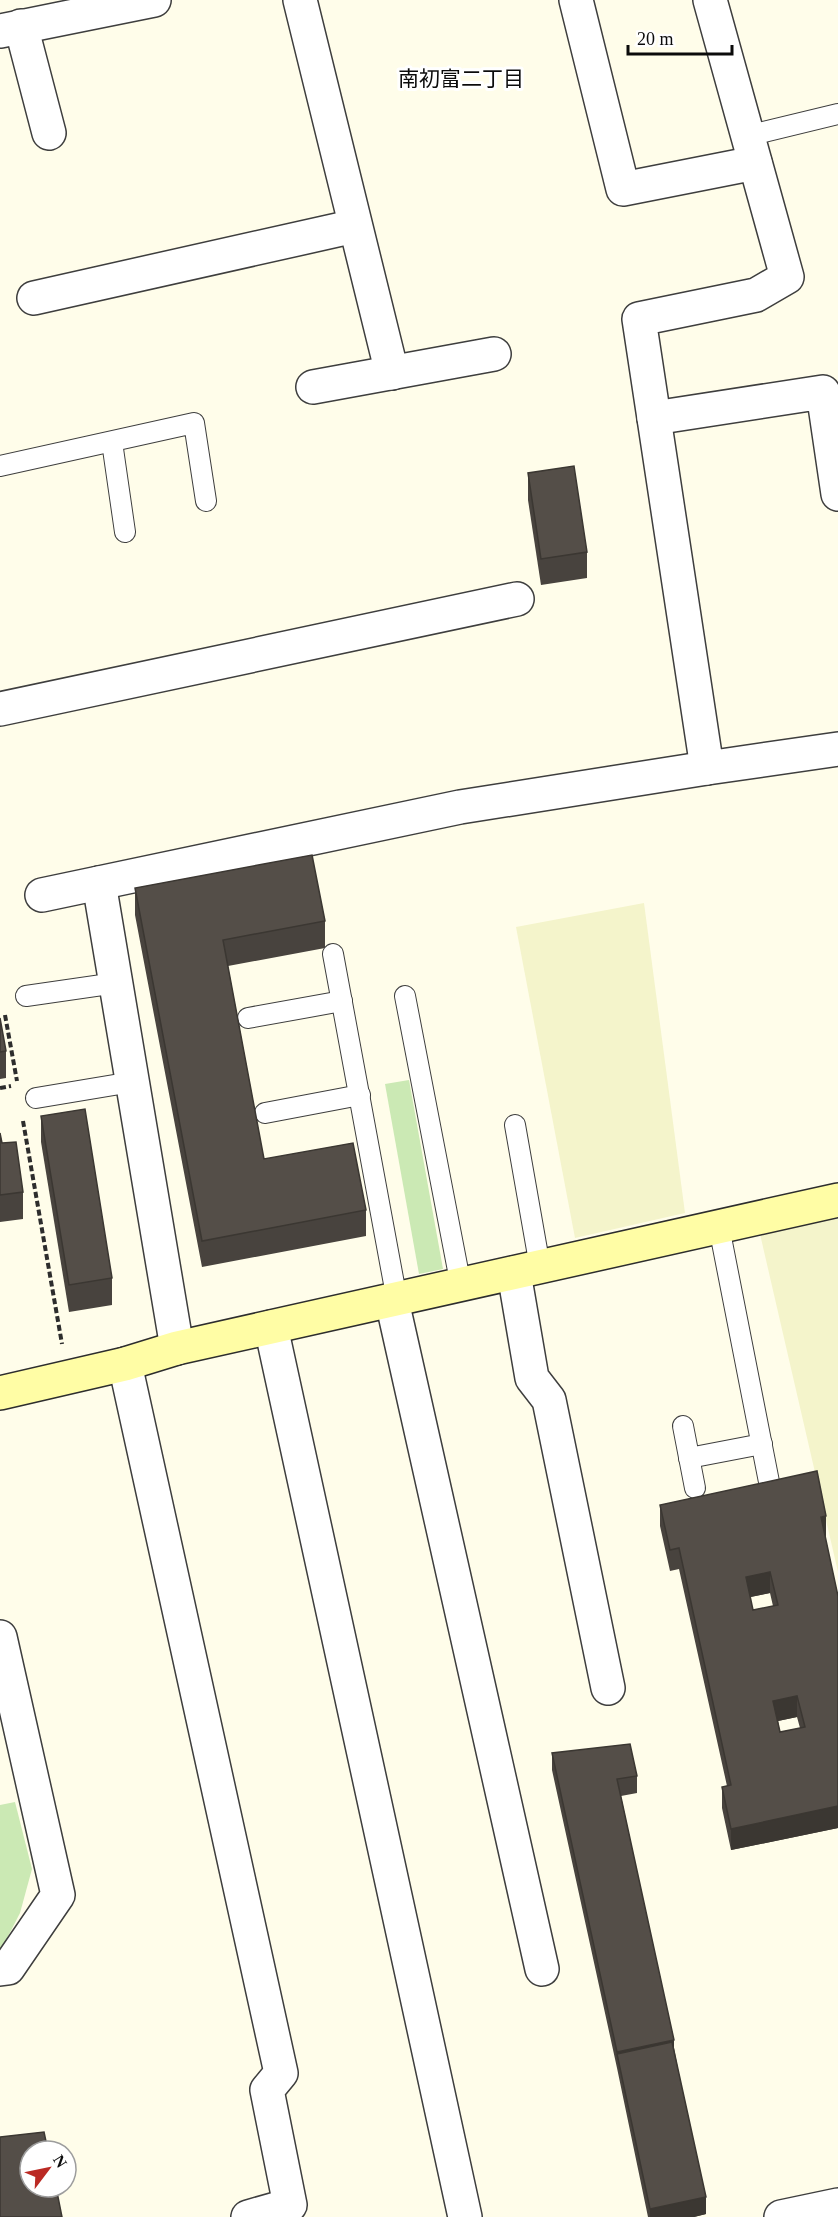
<svg xmlns="http://www.w3.org/2000/svg" width="838" height="2217" viewBox="0 0 838 2217" font-family="'Times New Roman','Noto Sans JP',serif">
  <style>
    .farmland { fill: #f4f4cb }
    .green { fill: #cbe9b4 }
    .lines { fill: none; stroke-linecap: round; stroke-linejoin: round }
    .lane-casing { stroke: #3e3e3e; stroke-width: 22 }
    .street-casing { stroke: #3e3e3e; stroke-width: 36 }
    .secondary-casing { stroke: #2d2d2d; stroke-width: 36 }
    .path { stroke: #2d2d2d; stroke-width: 4; stroke-dasharray: 6 3; stroke-linecap: butt }
    .lane { stroke: #fff; stroke-width: 20 }
    .street { stroke: #fff; stroke-width: 33 }
    .secondary { stroke: #fffda5; stroke-width: 33 }
    .wall { fill: #48433e; fill-rule: evenodd }
    .shaded-wall { fill: #3b3732 }
    .building { fill: #544e48; stroke: #3b3732; stroke-width: 1.5; fill-rule: evenodd }
    .labels { text-anchor: middle; stroke-width: 6; stroke-linejoin: round; paint-order: stroke }
    .neighbourhood-label { font-size: 21px; fill: #0b0b0b; stroke: #fff }
  </style>
  <rect width="100%" height="100%" fill="#fffdea"/>
  <g class="farmland">
    <path d="M644,903L685,1213L575,1238L516,927Z"/>
    <path d="M838,1217V1572L760,1234Z"/>
  </g>
  <g class="green">
    <path d="M409,1080L443,1269L419,1274L385,1084Z"/>
    <path d="M15,1802L32,1869L20,1913L0,1952V1805Z"/>
  </g>
  <g class="lines">
    <g class="lane-casing">
      <g id="lane">
        <path d="M747,136L838,114"/>
        <path d="M112,442L125,532"/>
        <path d="M0,466L194,423L206,501"/>
        <path d="M333,954L397,1300"/>
        <path d="M26,996L116,983"/>
        <path d="M405,996L461,1286"/>
        <path d="M248,1018L342,1001"/>
        <path d="M36,1098L132,1082"/>
        <path d="M265,1113L360,1095"/>
        <path d="M515,1125L540,1267"/>
        <path d="M719,1227L770,1487"/>
        <path d="M683,1426L695,1488"/>
        <path d="M689,1458L762,1444"/>
      </g>
    </g>
    <g class="street-casing">
      <g id="street">
        <path d="M300,0L392,373"/>
        <path d="M576,0L623,189L755,163"/>
        <path d="M710,0L787,277L756,295L639,319L707,768L838,749"/>
        <path d="M21,26L49,133"/>
        <path d="M0,31L154,0"/>
        <path d="M34,298L355,226"/>
        <path d="M313,387L494,354"/>
        <path d="M654,418L823,392L838,494"/>
        <path d="M0,709L517,599"/>
        <path d="M99,883L177,1348"/>
        <path d="M42,895L460,807L707,768"/>
        <path d="M514,1273L532,1378L549,1400L608,1688"/>
        <path d="M392,1301L542,1969"/>
        <path d="M271,1327L465,2217"/>
        <path d="M125,1364L281,2073L267,2090L290,2205L248,2217"/>
        <path d="M0,1637L58,1895L8,1968L0,1969"/>
        <path d="M781,2217L838,2205"/>
      </g>
    </g>
    <g class="secondary-casing">
      <path id="secondary" d="M0,1393L125,1364L177,1348L838,1200"/>
    </g>
    <g class="path">
      <path d="M5,1015L17,1081"/>
      <path d="M0,1088L11,1086"/>
      <path d="M23,1121L62,1344"/>
    </g>
    <use href="#lane" class="lane"/>
    <use href="#street" class="street"/>
    <use href="#secondary" class="secondary"/>
  </g>
  <g class="wall">
    <path d="M528,473L587,552V578L541,585L528,500Z"/>
    <path d="M135,888L325,921V948L228,966L264,1159L366,1210V1236L202,1267L135,915Z"/>
    <path d="M0,1018L6,1051V1078L0,1079Z"/>
    <path d="M41,1116L112,1278V1305L69,1312L41,1142Z"/>
    <path d="M0,1133L2,1143L23,1192V1219L0,1222Z"/>
    <path d="M660,1505L826,1537H825L838,1596V1828L731,1850L722,1808V1787L727,1786L679,1569L670,1571L660,1526ZM770,1593L773,1606L753,1610L750,1597ZM797,1717L800,1728L780,1732L778,1721Z"/>
    <path d="M552,1753L637,1776V1793L621,1796L674,2048L706,2214L694,2217H648L617,2068L552,1770Z"/>
  </g>
  <g class="shaded-wall">
    <path d="M826,1516V1537L821,1538V1517Z"/>
    <path d="M770,1572V1593L746,1598V1577Z"/>
    <path d="M797,1696V1717L773,1722V1701Z"/>
    <path d="M838,1806V1828L731,1850V1829Z"/>
    <path d="M674,2040V2057L617,2055V2052Z"/>
    <path d="M706,2197V2214L694,2217H650V2209Z"/>
  </g>
  <g class="building">
    <path d="M574,466L587,552L541,559L528,473Z"/>
    <path d="M312,855L325,921L223,940L264,1159L353,1143L366,1210L202,1241L135,888Z"/>
    <path d="M0,1018L6,1051L0,1052Z"/>
    <path d="M85,1109L112,1278L69,1285L41,1116Z"/>
    <path d="M0,1133L2,1143L16,1142L23,1192L0,1195Z"/>
    <path d="M817,1471L826,1516L821,1517L838,1596V1806L731,1829L722,1787L731,1785L679,1548L670,1550L660,1505ZM770,1572L778,1605L753,1610L746,1577ZM797,1696L805,1727L780,1732L773,1701Z"/>
    <path d="M630,1744L637,1776L617,1779L674,2040L617,2052L552,1753Z"/>
    <path d="M672,2042L706,2197L650,2209L617,2054Z"/>
    <path d="M44,2132L48,2151H30V2187H56L62,2217H0V2137Z"/>
  </g>
  <g class="labels">
    <g class="neighbourhood-label">
      <text x="461" y="86">南初富二丁目</text>
    </g>
  </g>
  <g transform="translate(48 2169) rotate(58)"><circle r="28" fill="#ffffff" stroke="#9d9d9d" stroke-width="1.5"/>
  <path d="M0-4.5L10 22L0 15L-10 22Z" fill="#bb2a24"/>
  <text y="-9" font-size="16" font-weight="bold" text-anchor="middle" fill="#0b0b0b">N</text>
  </g>
  <path d="M628 45v9h104v-9" fill="none" stroke="#0b0b0b" stroke-width="3"/>
  <text x="637" y="45" font-size="18" fill="#0b0b0b" stroke="#ffffff" stroke-width="4.5" paint-order="stroke">20 m</text>
</svg>
